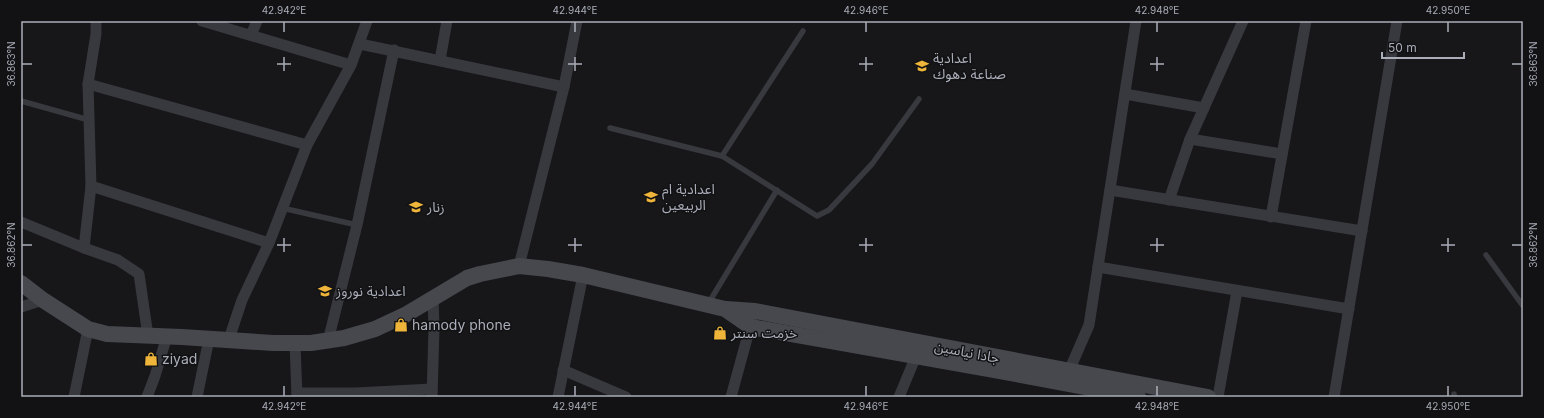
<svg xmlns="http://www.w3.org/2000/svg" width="1544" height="418" viewBox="0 0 1544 418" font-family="Inter,'Noto Sans Arabic',sans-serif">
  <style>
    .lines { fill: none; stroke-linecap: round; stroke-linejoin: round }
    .lane { stroke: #38393e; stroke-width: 5.5 }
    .street { stroke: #38393e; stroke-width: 11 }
    .secondary { stroke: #46484e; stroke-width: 16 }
    .ticks { fill: none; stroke: #aaaeb9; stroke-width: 1.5 }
    .labels { text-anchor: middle; stroke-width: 3; stroke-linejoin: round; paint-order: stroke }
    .poi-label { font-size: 14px; fill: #aaaeb9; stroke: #121214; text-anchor: start }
    .street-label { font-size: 14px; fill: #aaaeb9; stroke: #121214 }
    .neatline { fill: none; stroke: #aaaeb9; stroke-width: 1.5 }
    .ticks-label { font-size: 10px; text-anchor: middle; fill: #aaaeb9 }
  </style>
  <rect width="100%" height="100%" fill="#171719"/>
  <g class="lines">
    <g class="lane">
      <path d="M21,101L89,120"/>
      <path d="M610,128L722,156L817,216L829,210L872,164L919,99"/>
      <path d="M722,156L803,31"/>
      <path d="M282,208L357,225"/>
      <path d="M1486,255L1523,306"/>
      <path d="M708,304L777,190"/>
      <path d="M1454,394V397"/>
    </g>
    <g class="street">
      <path d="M202,21L351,65"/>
      <path d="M251,35L257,21"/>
      <path d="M360,44L564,87"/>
      <path d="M440,60L447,21"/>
      <path d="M88,84L307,145"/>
      <path d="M1125,94L1204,108"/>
      <path d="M1190,139L1282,154"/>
      <path d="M91,186L269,243"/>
      <path d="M1110,190L1362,231"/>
      <path d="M1169,200L1190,139L1243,21"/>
      <path d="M1271,217L1306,21"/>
      <path d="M21,222L84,248L118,260L139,274L148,336"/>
      <path d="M84,248L91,186L88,84L96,34V21"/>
      <path d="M519,266L564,87L577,21"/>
      <path d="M1098,267L1349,309"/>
      <path d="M21,307L43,300"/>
      <path d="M229,339L242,300L269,243L307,145L351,65L367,21"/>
      <path d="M328,341L357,225L394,50"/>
      <path d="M295,343L297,397"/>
      <path d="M563,370L626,397"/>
      <path d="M1069,371L1089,325L1136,21"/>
      <path d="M297,393H356L432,389"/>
      <path d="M74,397L88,329"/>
      <path d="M147,397L155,376L167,336"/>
      <path d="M197,397L209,339"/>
      <path d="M432,397L434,328L433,298"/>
      <path d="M558,397L583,275"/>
      <path d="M731,397L752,320"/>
      <path d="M899,397L916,356"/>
      <path d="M1218,397L1237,291"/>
      <path d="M1334,397L1397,21"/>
    </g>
    <g class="secondary">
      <path d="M21,283L43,300L88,329L107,334L182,337L273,343H311L344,338L375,329L405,315L467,278L480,274L519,266L548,269L583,275L725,309L751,327L989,369L1138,397"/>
      <path d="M726,309L755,311L1208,397"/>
    </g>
  </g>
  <path class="ticks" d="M284,22V32M575,22V32M866,22V32M1157,22V32M1448,22V32M284,57V71M575,57V71M866,57V71M1157,57V71M22,64H32M277,64H291M568,64H582M859,64H873M1150,64H1164M1512,64H1522M284,238V252M575,238V252M866,238V252M1157,238V252M1448,238V252M22,245H32M277,245H291M568,245H582M859,245H873M1150,245H1164M1441,245H1455M1512,245H1522M284,386V396M575,386V396M866,386V396M1157,386V396M1448,386V396"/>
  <defs>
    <g id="school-bare" transform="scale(1.08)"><path d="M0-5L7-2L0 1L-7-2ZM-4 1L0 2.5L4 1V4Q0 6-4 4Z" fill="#eeb53a" stroke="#121214" stroke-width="2.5" paint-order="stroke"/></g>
    <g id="shop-bare" transform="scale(1.08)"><path d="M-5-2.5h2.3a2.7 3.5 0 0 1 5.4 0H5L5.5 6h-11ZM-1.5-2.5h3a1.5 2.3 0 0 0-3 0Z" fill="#eeb53a" stroke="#121214" stroke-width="2.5" paint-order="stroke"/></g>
  </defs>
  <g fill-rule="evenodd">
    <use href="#school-bare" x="922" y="66"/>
    <use href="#school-bare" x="651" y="197"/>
    <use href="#school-bare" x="416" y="207"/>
    <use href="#school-bare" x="325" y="291"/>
    <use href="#shop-bare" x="401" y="325"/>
    <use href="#shop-bare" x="720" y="333"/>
    <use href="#shop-bare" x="151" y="359"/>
  </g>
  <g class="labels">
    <g class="poi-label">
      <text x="933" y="63">اعدادية<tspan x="933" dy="16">صناعة دهوك</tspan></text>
      <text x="662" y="194">اعدادية ام<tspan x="662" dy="16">الربيعين</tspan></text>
      <text x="427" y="212">زنار</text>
      <text x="336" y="296">اعدادية نوروز</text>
      <text x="412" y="330">hamody phone</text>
      <text x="731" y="338">خزمت سنتر</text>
      <text x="162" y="364">ziyad</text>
    </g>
    <g class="street-label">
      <text transform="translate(967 352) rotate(11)" y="5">جادا نیاسین</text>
    </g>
  </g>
  <rect width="1544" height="418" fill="none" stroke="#121214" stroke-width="44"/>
  <path d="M1382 52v6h82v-6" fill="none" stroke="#aaaeb9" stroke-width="2"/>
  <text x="1388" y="52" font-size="12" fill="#aaaeb9" stroke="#121214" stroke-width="3" paint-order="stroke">50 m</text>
  <rect x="22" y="22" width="1500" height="374" class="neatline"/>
  <g class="ticks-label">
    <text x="284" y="14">42.942°E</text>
    <text x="575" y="14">42.944°E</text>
    <text x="866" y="14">42.946°E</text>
    <text x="1157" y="14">42.948°E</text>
    <text x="1448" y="14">42.950°E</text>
    <text transform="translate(11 64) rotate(-90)" y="4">36.863°N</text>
    <text transform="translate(1533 64) rotate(-90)" y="4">36.863°N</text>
    <text transform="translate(11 245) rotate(-90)" y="4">36.862°N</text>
    <text transform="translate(1533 245) rotate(-90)" y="4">36.862°N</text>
    <text x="284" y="410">42.942°E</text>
    <text x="575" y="410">42.944°E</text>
    <text x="866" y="410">42.946°E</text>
    <text x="1157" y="410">42.948°E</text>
    <text x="1448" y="410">42.950°E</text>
  </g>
</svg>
